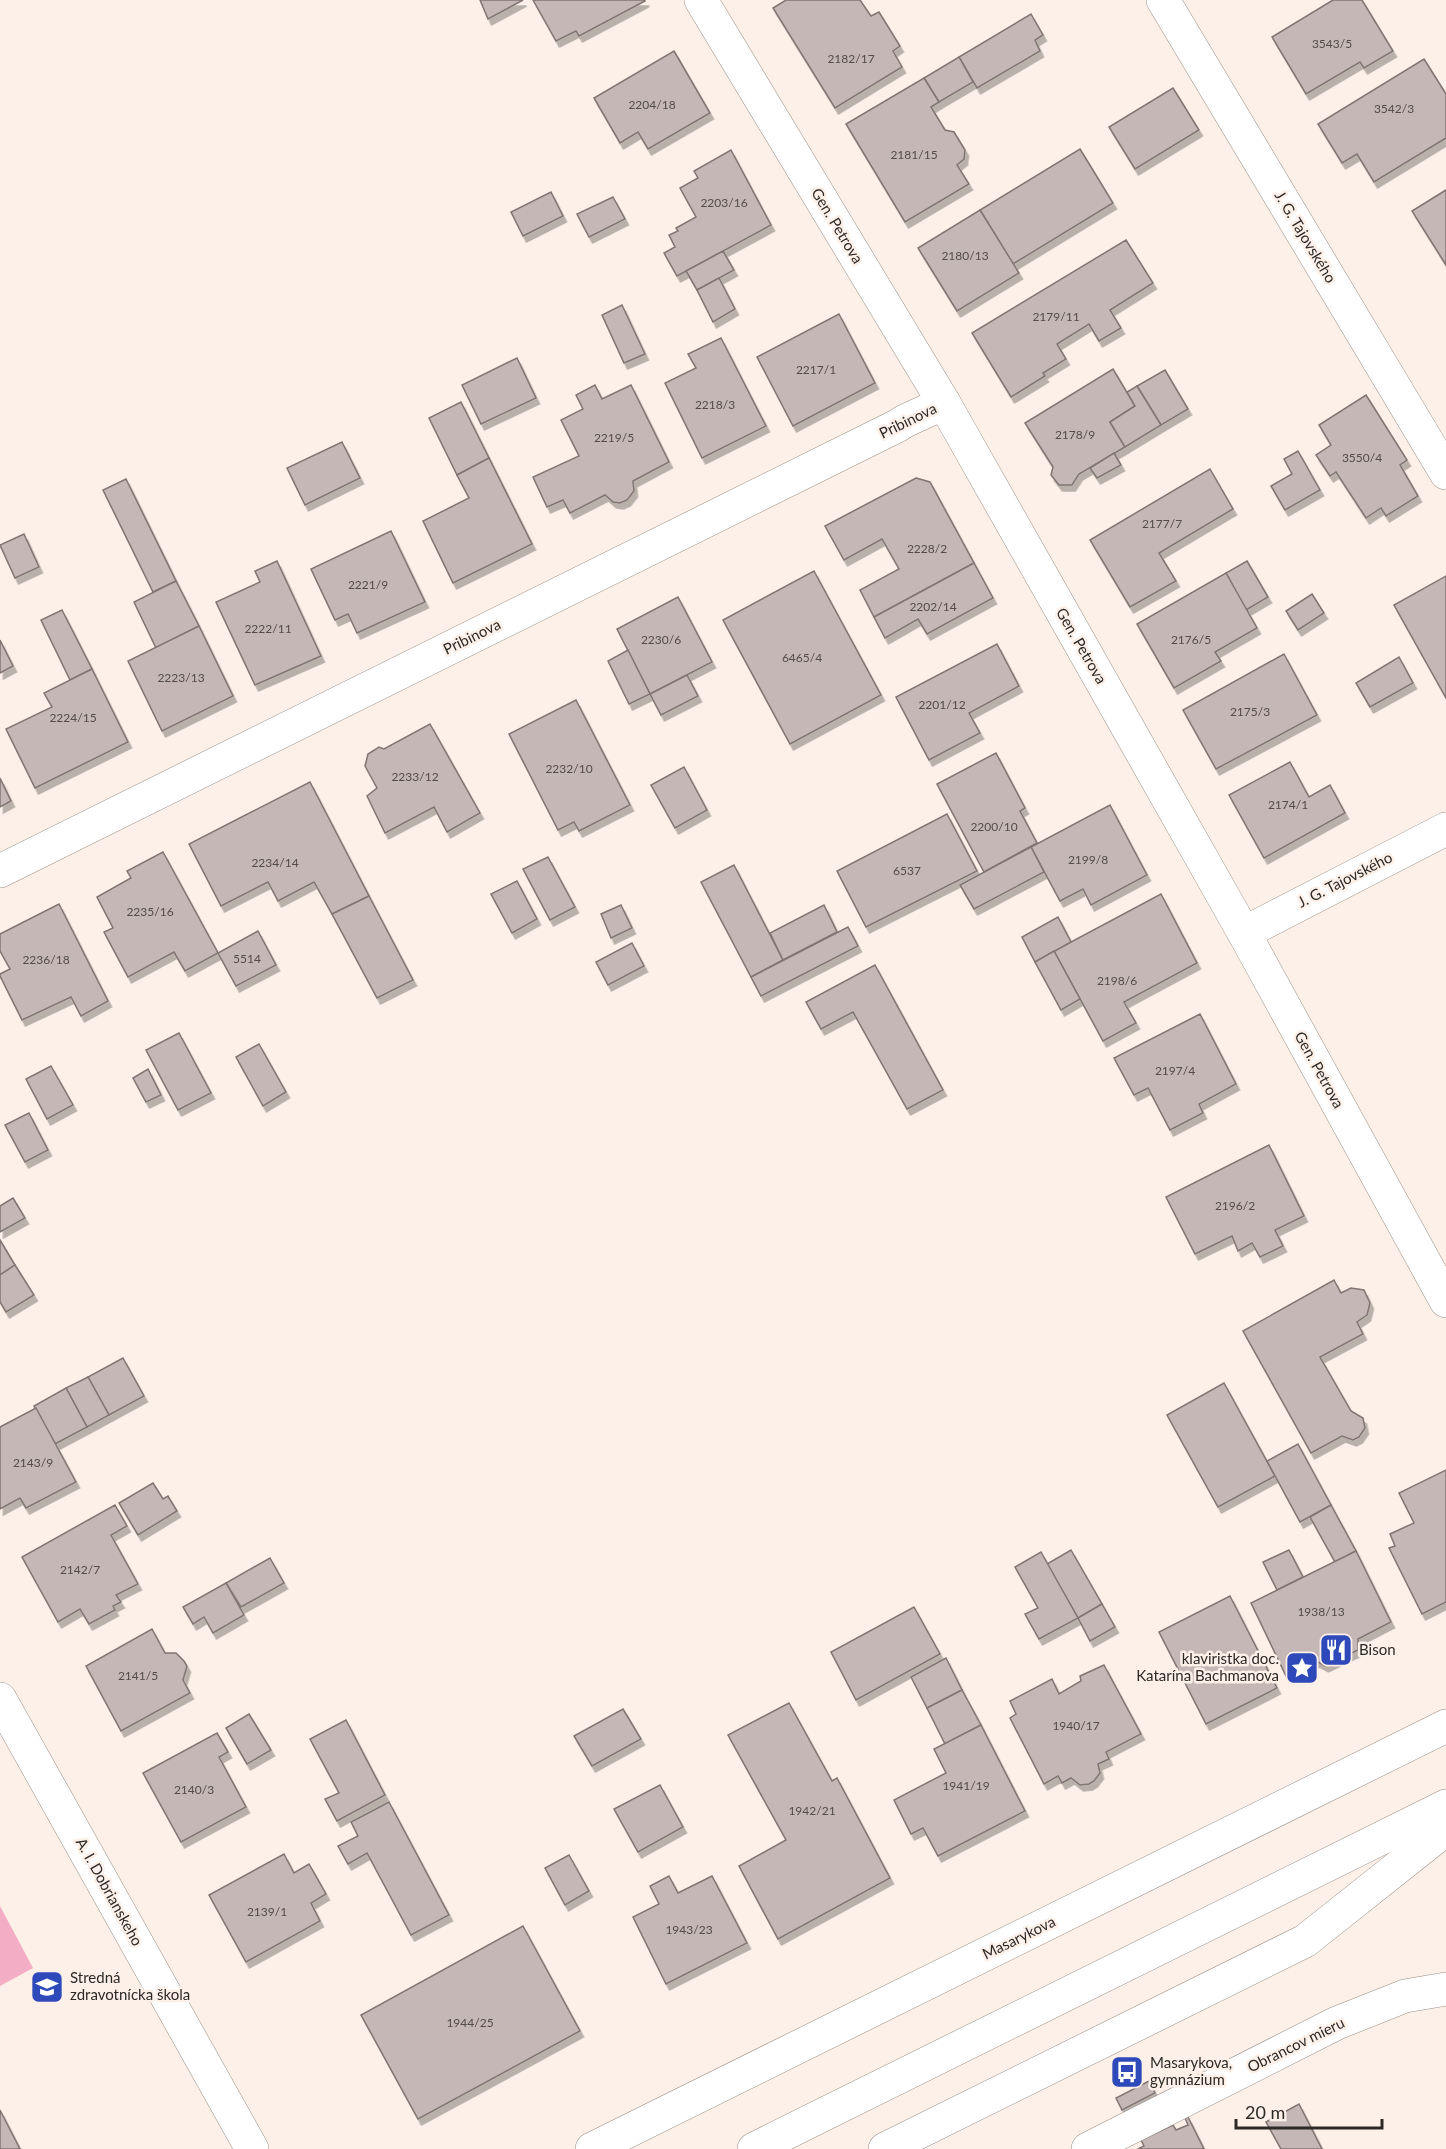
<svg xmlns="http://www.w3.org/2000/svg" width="1446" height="2149" viewBox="0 0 1446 2149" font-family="Lato,sans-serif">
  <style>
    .green { fill: #f3aec6 }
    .building { fill: #c5b7b6; stroke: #817573; stroke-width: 1.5; filter: url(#shadow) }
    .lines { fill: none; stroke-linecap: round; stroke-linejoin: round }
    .minor-casing { stroke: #9a8f88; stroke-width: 34 }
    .major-casing { stroke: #9a8f88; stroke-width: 34 }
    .minor { stroke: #fff; stroke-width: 33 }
    .major { stroke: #fff; stroke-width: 33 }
    .labels { text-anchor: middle; stroke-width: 5; stroke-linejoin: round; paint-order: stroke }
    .number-label { font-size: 12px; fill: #534c4a }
    .street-label { font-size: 15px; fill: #2d2926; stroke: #fcf0e8 }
    .poi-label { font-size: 15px; fill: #2d2926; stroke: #fcf0e8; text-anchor: start }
  </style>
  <defs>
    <filter id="shadow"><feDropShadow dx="3.5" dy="6" stdDeviation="0" flood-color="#0004"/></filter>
  </defs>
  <rect width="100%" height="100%" fill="#fcf0e8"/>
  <path class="green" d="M0,1906L33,1968L0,1986Z"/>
  <g class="building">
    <path d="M480,0H523L488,19Z"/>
    <path d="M533,0H645V1L579,36L576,31L556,41Z"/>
    <path d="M786,0H860L871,16L879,12L900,46L893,51L902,67L835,108L773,8Z"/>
    <path d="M1333,0H1362L1393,51L1364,68L1360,62L1306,94L1272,37Z"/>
    <path d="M1031,14L1043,35L1035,40L1040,51L977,88L959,57Z"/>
    <path d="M674,51L710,113L648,149L638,132L620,143L594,98Z"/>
    <path d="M959,57L973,82L939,102L924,78Z"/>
    <path d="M1424,59L1446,94V138L1374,182L1357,154L1342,163L1318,124Z"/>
    <path d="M924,78L939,102L931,107L945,130L954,132L965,150L964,159L957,165L969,184L905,222L846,124Z"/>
    <path d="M1173,88L1199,130L1135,169L1109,127Z"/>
    <path d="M1080,149L1113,203L1013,264L980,210Z"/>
    <path d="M731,150L771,225L677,276L664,253L675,247L669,235L678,231L676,228L696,217L680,188L698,178L694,171Z"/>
    <path d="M1446,190V265L1412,211Z"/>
    <path d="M551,192L563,216L523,236L511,212Z"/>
    <path d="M613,197L625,219L589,237L577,214Z"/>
    <path d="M980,210L1019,273L957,311L918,248Z"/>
    <path d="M1126,240L1153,283L1110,310L1121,328L1099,341L1089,324L1057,344L1066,359L1043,373L1045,376L1011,397L972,333Z"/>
    <path d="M723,251L734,270L697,290L686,271Z"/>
    <path d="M719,278L735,309L713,322L697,290Z"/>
    <path d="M622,305L645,354L624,363L602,315Z"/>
    <path d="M839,314L875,383L793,426L757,357Z"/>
    <path d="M721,338L766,426L702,458L665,383L696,368L688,354Z"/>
    <path d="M517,358L536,398L481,424L462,385Z"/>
    <path d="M1113,369L1135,406L1110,422L1125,447L1079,474L1072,485H1059L1051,475L1053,467L1025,423Z"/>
    <path d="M1165,370L1188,409L1161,425L1137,386Z"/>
    <path d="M595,385L602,399L631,385L669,462L633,481L634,491L627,500L620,503L613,502L605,495L570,513L563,500L547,507L533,477L579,456L561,420L583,409L576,395Z"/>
    <path d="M1137,386L1161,425L1125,447L1110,422L1135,406L1127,392Z"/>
    <path d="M1366,395L1407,460L1400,465L1418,496L1386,516L1381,508L1366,518L1336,472L1330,476L1316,455L1331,445L1319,425Z"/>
    <path d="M461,402L489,458L457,475L429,418Z"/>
    <path d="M342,442L360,478L305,505L287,468Z"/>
    <path d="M1298,451L1320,490L1285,510L1271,486L1292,474L1284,459Z"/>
    <path d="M1114,453L1121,465L1097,478L1090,468Z"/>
    <path d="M489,458L532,544L453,583L423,521L469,498L457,475Z"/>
    <path d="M1210,469L1233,509L1159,553L1176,581L1130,607L1090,540Z"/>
    <path d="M916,478L930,482L974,563L874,617L860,590L899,569L882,539L844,560L825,526Z"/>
    <path d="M126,479L176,581L153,592L103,490Z"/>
    <path d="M391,531L425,602L357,633L348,614L335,620L311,569Z"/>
    <path d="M24,534L39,567L15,578L0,545Z"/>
    <path d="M277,561L321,656L255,685L216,602L260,582L255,571Z"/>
    <path d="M1247,561L1268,597L1246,610L1226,573Z"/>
    <path d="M974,563L993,598L927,634L918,619L885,638L874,617Z"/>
    <path d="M814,571L881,695L790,744L723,620Z"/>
    <path d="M1226,573L1257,628L1215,652L1221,661L1174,688L1137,624Z"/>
    <path d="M1446,576V698L1394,605Z"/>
    <path d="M176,581L199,626L156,648L134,602Z"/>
    <path d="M1312,594L1324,613L1298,630L1286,611Z"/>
    <path d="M678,597L712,662L650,694L617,629Z"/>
    <path d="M62,610L92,669L70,680L41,620Z"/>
    <path d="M199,626L233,696L162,731L128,661Z"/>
    <path d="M0,640L13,666L0,673Z"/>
    <path d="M997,644L1019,686L969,713L980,733L929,760L896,697Z"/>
    <path d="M628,650L650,694L629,704L608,661Z"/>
    <path d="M1284,654L1317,715L1216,769L1183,710Z"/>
    <path d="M1399,657L1413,683L1370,707L1356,683Z"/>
    <path d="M92,669L128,742L35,788L6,729L52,707L44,693Z"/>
    <path d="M687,675L698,696L661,715L650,694Z"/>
    <path d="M576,700L630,805L579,831L574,822L558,830L509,734Z"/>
    <path d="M430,724L480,813L447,832L434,807L385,833L367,796L377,788L365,766L368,754L379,747L384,749Z"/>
    <path d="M996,753L1025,808L1020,811L1037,843L984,872L937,784Z"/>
    <path d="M1290,762L1309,797L1330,785L1345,813L1264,858L1229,795Z"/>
    <path d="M684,767L707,810L675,828L651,785Z"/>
    <path d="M0,778L11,801L0,807Z"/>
    <path d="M310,782L369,896L332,914L314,882L278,901L268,882L221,906L189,844Z"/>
    <path d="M1110,805L1147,875L1091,905L1083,889L1060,901L1031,847Z"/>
    <path d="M947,814L977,871L866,927L837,871Z"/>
    <path d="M1031,847L1044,872L974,909L960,885Z"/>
    <path d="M163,852L218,953L185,971L174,952L128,977L104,932L113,928L97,897L131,878L127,871Z"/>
    <path d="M548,857L575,907L550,920L523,869Z"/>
    <path d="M734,865L783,960L751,977L701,882Z"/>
    <path d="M517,881L537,919L512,933L491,894Z"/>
    <path d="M1161,894L1197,963L1124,1002L1136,1023L1103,1041L1054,951Z"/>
    <path d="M369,896L413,980L377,998L332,914Z"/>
    <path d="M59,904L108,1001L81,1016L71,997L22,1020L0,976V974L10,969L0,951V934Z"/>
    <path d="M621,905L632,928L611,938L601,914Z"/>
    <path d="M824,905L837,932L783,960L770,933Z"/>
    <path d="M1058,917L1071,942L1035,962L1022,937Z"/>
    <path d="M848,927L858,946L761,996L751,977Z"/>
    <path d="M258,931L276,965L236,986L218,953Z"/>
    <path d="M632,943L644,966L608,985L596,962Z"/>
    <path d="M1054,951L1080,999L1061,1010L1035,962Z"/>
    <path d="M875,965L943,1090L907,1109L853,1012L821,1029L806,1002Z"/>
    <path d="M1200,1014L1236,1084L1199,1104L1203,1113L1170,1130L1148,1088L1134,1095L1114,1058Z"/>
    <path d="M179,1033L211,1093L178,1110L146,1050Z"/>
    <path d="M259,1044L286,1092L263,1106L236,1057Z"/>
    <path d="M51,1066L73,1105L47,1119L26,1079Z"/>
    <path d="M148,1069L161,1095L146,1102L133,1078Z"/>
    <path d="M29,1113L48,1150L25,1162L5,1125Z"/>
    <path d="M1269,1145L1304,1216L1275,1230L1283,1246L1260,1257L1252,1243L1238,1251L1232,1236L1195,1254L1166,1197Z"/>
    <path d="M13,1198L25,1218L0,1232V1206Z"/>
    <path d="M0,1240L15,1265L0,1275Z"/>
    <path d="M15,1265L34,1295L6,1312L0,1302V1275Z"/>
    <path d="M1334,1280L1341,1293L1351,1288L1364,1290L1370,1303L1367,1315L1357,1322L1363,1334L1320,1357L1351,1411L1363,1418L1365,1428L1359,1437L1353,1440L1342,1436L1311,1453L1243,1331Z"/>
    <path d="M123,1358L144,1396L109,1415L88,1377Z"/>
    <path d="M88,1377L109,1415L87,1427L66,1388Z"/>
    <path d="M1224,1383L1275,1476L1218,1507L1167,1415Z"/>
    <path d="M66,1388L87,1427L55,1444L34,1406Z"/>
    <path d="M36,1408L76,1482L26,1508L20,1498L0,1509V1427Z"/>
    <path d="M1298,1444L1331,1505L1300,1522L1267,1461Z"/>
    <path d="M1446,1470V1602L1422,1614L1389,1548L1395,1546L1390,1534L1414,1523L1399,1493Z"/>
    <path d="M153,1483L163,1499L168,1496L177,1511L138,1535L119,1503Z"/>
    <path d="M115,1505L127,1526L111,1535L138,1584L116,1595L121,1602L113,1606L115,1610L89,1624L80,1609L58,1622L22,1557Z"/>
    <path d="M1331,1505L1356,1551L1335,1562L1310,1517Z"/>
    <path d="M1071,1550L1102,1604L1078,1618L1047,1564Z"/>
    <path d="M1289,1550L1303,1577L1277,1590L1263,1562Z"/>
    <path d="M1356,1551L1391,1622L1358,1639V1650L1325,1666L1316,1661L1286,1676L1251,1603Z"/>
    <path d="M1041,1552L1078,1618L1039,1639L1025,1614L1038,1608L1015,1567Z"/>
    <path d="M270,1558L284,1583L241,1607L226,1583Z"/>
    <path d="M226,1583L244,1615L213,1633L204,1617L193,1624L183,1607Z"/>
    <path d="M1230,1596L1277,1688L1206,1724L1159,1632Z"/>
    <path d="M1102,1604L1115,1627L1090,1641L1078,1618Z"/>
    <path d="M914,1607L940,1654L856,1700L831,1652Z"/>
    <path d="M152,1629L165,1653H176L184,1661L187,1666L183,1680L190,1693L121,1731L86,1666Z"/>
    <path d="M946,1658L962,1690L927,1708L911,1677Z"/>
    <path d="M1104,1665L1141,1734L1106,1752L1109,1759L1098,1764L1100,1773L1094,1781L1089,1784L1080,1785L1071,1778L1062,1783L1058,1776L1044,1784L1010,1718L1016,1714L1010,1701L1052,1679L1059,1694L1081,1681L1080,1676Z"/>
    <path d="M962,1690L981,1725L945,1744L927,1708Z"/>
    <path d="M789,1703L832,1781L837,1778L890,1878L778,1939L739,1866L786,1840L728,1735Z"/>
    <path d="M623,1709L641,1739L592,1766L574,1736Z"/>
    <path d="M249,1714L271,1750L247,1764L226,1728Z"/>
    <path d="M346,1720L385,1795L337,1821L325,1799L339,1793L310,1739Z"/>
    <path d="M981,1725L1025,1811L938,1856L923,1828L911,1834L894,1800L946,1773L934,1749Z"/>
    <path d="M217,1733L228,1752L219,1757L246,1807L181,1842L143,1773Z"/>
    <path d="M660,1785L683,1827L638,1852L614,1809Z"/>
    <path d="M389,1802L449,1915L411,1935L367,1853L348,1864L338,1846L358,1836L351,1822Z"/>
    <path d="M284,1854L294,1873L309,1864L326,1894L311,1903L320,1921L246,1962L209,1895Z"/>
    <path d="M569,1855L589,1891L565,1905L545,1868Z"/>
    <path d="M669,1876L678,1893L712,1876L747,1943L666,1984L633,1917L659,1904L650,1886Z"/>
    <path d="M523,1926L580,2031L418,2119L361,2015Z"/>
    <path d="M1149,2081L1155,2093L1122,2110L1116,2098Z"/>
    <path d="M1299,2104L1322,2149H1281L1266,2122Z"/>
    <path d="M0,2110L20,2149H0Z"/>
    <path d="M1188,2117L1204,2149H1138L1144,2146L1141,2140L1173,2125L1176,2130L1188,2125L1185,2118Z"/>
  </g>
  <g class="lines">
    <g class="minor-casing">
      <g id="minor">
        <path d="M701,0L944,403L1244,933L1446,1301"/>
        <path d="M1163,0L1446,473"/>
        <path d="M0,871L897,426L905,421L944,403"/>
        <path d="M1244,933L1446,829"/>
        <path d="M0,1699L252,2149"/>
        <path d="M885,2149L1305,1941L1446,1829"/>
        <path d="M1088,2149L1337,2023L1405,1996L1446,1989"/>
      </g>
    </g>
    <g class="major-casing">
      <g id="major">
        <path d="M592,2149L1446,1726"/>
        <path d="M754,2149L1446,1806"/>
      </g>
    </g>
    <use href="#minor" class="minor"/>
    <use href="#major" class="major"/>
  </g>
  <defs>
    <g id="restaurant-square" transform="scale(1.725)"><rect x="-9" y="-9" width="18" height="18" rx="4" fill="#2e49b9" stroke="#fcf0e8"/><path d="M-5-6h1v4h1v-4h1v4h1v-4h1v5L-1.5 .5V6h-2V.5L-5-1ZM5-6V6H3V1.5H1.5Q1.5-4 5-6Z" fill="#fff"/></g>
    <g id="sight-square" transform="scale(1.725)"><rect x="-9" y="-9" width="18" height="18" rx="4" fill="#2e49b9" stroke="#fcf0e8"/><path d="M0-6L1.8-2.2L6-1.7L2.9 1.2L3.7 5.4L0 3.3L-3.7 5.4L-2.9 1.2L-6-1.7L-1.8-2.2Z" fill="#fff"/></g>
    <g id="school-square" transform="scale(1.725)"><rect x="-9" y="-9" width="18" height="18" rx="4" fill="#2e49b9" stroke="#fcf0e8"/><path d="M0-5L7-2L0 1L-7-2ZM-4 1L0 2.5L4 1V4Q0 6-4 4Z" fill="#fff"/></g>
    <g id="bus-square" transform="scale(1.725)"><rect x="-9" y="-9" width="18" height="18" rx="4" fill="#2e49b9" stroke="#fcf0e8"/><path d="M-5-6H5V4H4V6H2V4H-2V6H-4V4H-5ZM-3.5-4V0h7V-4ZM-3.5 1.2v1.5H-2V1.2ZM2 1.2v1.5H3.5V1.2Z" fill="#fff"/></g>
  </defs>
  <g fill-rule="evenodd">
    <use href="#restaurant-square" x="1336" y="1650"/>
    <use href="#sight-square" x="1302" y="1668"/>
    <use href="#school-square" x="47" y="1987"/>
    <use href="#bus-square" x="1127" y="2072"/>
  </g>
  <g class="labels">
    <g class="number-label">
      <text x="1332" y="48">3543/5</text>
      <text x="851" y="63">2182/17</text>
      <text x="652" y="109">2204/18</text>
      <text x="1394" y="113">3542/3</text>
      <text x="914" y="159">2181/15</text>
      <text x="724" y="207">2203/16</text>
      <text x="965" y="260">2180/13</text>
      <text x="1056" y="321">2179/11</text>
      <text x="816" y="374">2217/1</text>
      <text x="715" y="409">2218/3</text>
      <text x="1075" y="439">2178/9</text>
      <text x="614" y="442">2219/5</text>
      <text x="1362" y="462">3550/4</text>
      <text x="1162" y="528">2177/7</text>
      <text x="927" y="553">2228/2</text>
      <text x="368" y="589">2221/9</text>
      <text x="933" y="611">2202/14</text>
      <text x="268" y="633">2222/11</text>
      <text x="661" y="644">2230/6</text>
      <text x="1191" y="644">2176/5</text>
      <text x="802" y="662">6465/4</text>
      <text x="181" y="682">2223/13</text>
      <text x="942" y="709">2201/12</text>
      <text x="1250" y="716">2175/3</text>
      <text x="73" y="722">2224/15</text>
      <text x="569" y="773">2232/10</text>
      <text x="415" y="781">2233/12</text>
      <text x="1288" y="809">2174/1</text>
      <text x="994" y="831">2200/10</text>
      <text x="1088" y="864">2199/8</text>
      <text x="275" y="867">2234/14</text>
      <text x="907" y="875">6537</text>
      <text x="150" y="916">2235/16</text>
      <text x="247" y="963">5514</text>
      <text x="46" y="964">2236/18</text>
      <text x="1117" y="985">2198/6</text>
      <text x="1175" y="1075">2197/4</text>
      <text x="1235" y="1210">2196/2</text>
      <text x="33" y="1467">2143/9</text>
      <text x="80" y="1574">2142/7</text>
      <text x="1321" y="1616">1938/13</text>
      <text x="138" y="1680">2141/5</text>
      <text x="1076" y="1730">1940/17</text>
      <text x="966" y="1790">1941/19</text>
      <text x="194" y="1794">2140/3</text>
      <text x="812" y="1815">1942/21</text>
      <text x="267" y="1916">2139/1</text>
      <text x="689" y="1934">1943/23</text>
      <text x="470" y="2027">1944/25</text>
    </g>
    <g class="street-label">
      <text transform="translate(837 226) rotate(59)" y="5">Gen. Petrova</text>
      <text transform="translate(1305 237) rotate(59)" y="5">J. G. Tajovského</text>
      <text transform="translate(908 421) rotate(-26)" y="5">Pribinova</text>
      <text transform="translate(472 637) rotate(-26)" y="5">Pribinova</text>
      <text transform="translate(1081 646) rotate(60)" y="5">Gen. Petrova</text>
      <text transform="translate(1345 880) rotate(-27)" y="5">J. G. Tajovského</text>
      <text transform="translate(1319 1070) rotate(61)" y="5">Gen. Petrova</text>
      <text transform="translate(109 1892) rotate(61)" y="5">A. I. Dobrianskeho</text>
      <text transform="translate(1019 1938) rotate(-26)" y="5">Masarykova</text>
      <text transform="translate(1296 2045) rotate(-26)" y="5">Obrancov mieru</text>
    </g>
    <g class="poi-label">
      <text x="1359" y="1655">Bison</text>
      <text x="1279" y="1664" text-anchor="end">klaviristka doc.<tspan x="1279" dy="17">Katarína Bachmanova</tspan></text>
      <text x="70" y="1983">Stredná<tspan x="70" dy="17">zdravotnícka škola</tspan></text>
      <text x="1150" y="2068">Masarykova,<tspan x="1150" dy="17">gymnázium</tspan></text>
    </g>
  </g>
  <path d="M1236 2119v9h146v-9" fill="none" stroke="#2d2926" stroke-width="3"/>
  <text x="1245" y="2119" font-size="18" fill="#2d2926" stroke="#fcf0e8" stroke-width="4.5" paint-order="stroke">20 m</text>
</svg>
